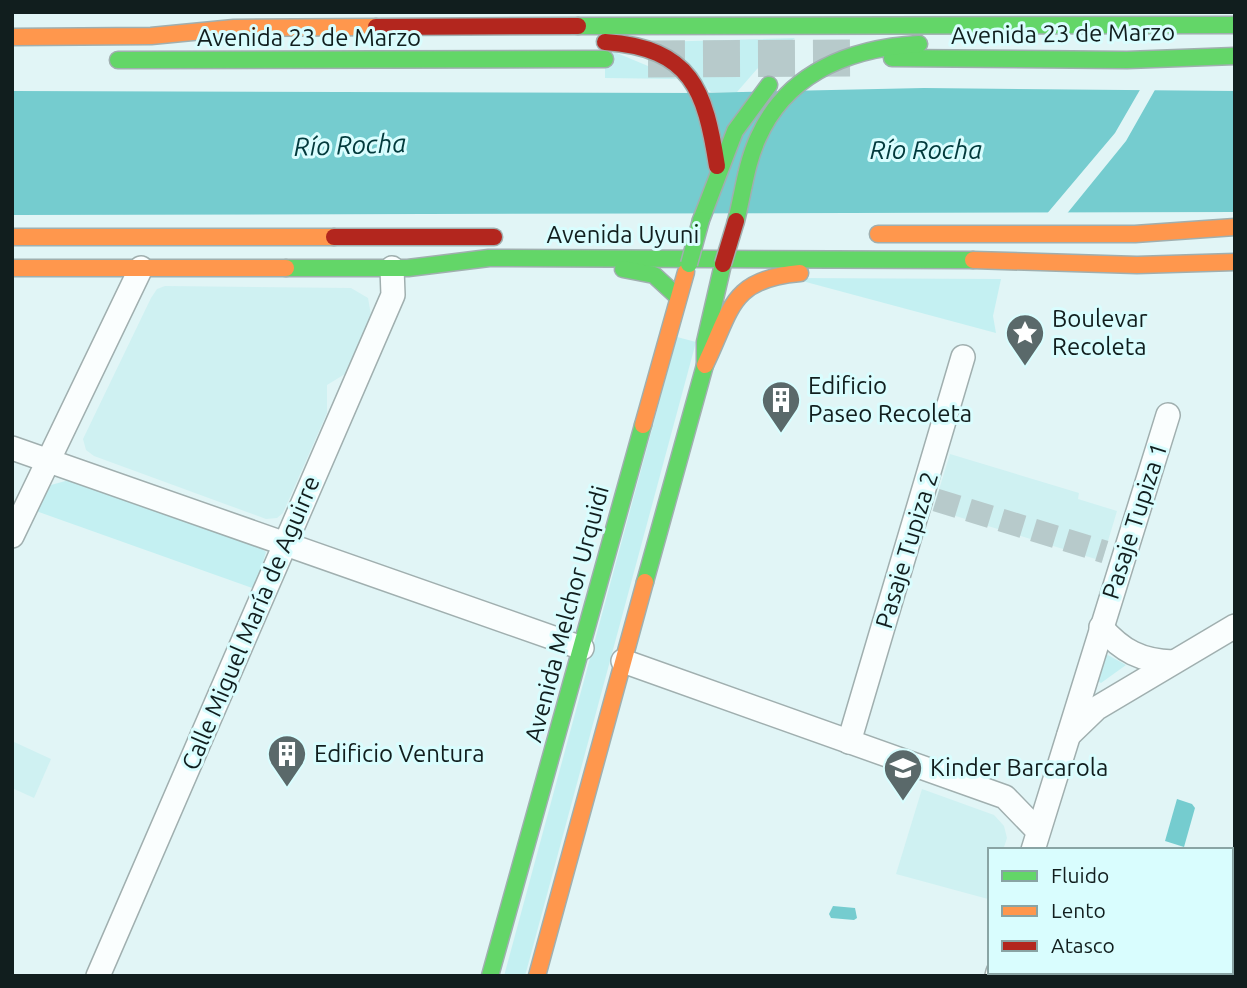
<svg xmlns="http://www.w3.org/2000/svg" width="1247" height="988" viewBox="0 0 1247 988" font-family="Ubuntu,sans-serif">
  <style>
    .built { fill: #cff1f2 }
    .green { fill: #c4f0f2 }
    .water { fill: #75cccf }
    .pier { fill: #e1f5f6 }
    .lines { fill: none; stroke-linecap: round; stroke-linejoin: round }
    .street-tunnel { stroke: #b7cacb; stroke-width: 23; stroke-dasharray: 23 11; stroke-linecap: butt }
    .primary-tunnel { stroke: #b7cacb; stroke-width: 37; stroke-dasharray: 37 18; stroke-linecap: butt }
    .street-casing { stroke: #a0afaf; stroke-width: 26 }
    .fast-casing { stroke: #a0afaf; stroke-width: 19 }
    .slow-casing { stroke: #a0afaf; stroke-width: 19 }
    .jam-casing { stroke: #a0afaf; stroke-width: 19 }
    .street { stroke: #fafefe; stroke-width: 23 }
    .fast { stroke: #63d668; stroke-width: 16 }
    .slow { stroke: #ff974d; stroke-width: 16 }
    .jam { stroke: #b3261e; stroke-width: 16 }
    .fast-bridge-casing { stroke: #a0afaf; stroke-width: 19; stroke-linecap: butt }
    .jam-bridge-casing { stroke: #a0afaf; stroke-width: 19; stroke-linecap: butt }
    .fast-bridge { stroke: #63d668; stroke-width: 16 }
    .jam-bridge { stroke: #b3261e; stroke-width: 16 }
    .labels { text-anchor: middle; stroke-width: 6; stroke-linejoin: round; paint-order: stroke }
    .street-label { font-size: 24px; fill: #111e1e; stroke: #d9fdfe }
    .poi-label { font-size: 24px; fill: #111e1e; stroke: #d9fdfe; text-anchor: start }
    .water-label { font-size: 26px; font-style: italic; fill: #023a3c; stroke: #d9fdfe }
  </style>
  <rect width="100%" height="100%" fill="#e1f5f6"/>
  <g class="built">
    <path d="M165,286L351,288L368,298L371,315L345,374L327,385V413L283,513L277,518L266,519L94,456L86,450L83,439L151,298L157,289Z"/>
    <path d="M950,454L1079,493L1078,499L1117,511L1102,561L933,509Z"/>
    <path d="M12,741L51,759L34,798L12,788Z"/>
    <path d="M922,789L994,815L1004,826L1007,838L1003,850H990L988,899L896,874Z"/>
  </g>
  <g class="green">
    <path d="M795,38L757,69L737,92H711L656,42Z"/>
    <path d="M605,48L679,79L605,78Z"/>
    <path d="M791,278L1001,279L993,316L996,333Z"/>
    <path d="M677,337L696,342L525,976H504Z"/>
    <path d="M69,480L259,547L266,552L255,589L36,511L51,485Z"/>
    <path d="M1106,654L1126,665L1101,683L1096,680Z"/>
  </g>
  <g class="water">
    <path d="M924,88L1235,91V212L12,215V91L699,93Z"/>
    <path d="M1177,799L1192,804L1195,808L1184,847L1165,841Z"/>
    <path d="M833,906L855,908L857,918L854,920L831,918L829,914Z"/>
  </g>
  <path class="pier" d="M1141,88H1156L1126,141L1065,216H1045L1115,133Z"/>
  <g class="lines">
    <path class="street-tunnel" d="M936,500L1105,552"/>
    <path class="primary-tunnel" d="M648,59L856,58"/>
    <g class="street-casing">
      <g id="street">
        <path d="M12,448L582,648"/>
        <path d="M12,536L141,268"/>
        <path d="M1101,627C1122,651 1141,661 1173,662"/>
        <path d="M623,661L1005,797L1038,831"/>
        <path d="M1069,735L1097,708L1235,626"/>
        <path d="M849,742L963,357"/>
        <path d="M1033,850L1168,415"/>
        <path d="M98,976L393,295L392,268"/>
        <path d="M997,976L998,972"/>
      </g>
    </g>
    <g class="fast-casing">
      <g id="fast">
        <path d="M578,26L1235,25"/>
        <path d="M892,58L1127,60L1235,56"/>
        <path d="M118,60L605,59"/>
        <path d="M701,220L735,131L769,85"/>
        <path d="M736,221C743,194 746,164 758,138C787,72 851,48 919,44"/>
        <path d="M286,268H408L489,258L973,260"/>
        <path d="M623,269L654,275L678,297"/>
        <path d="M645,582L705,365V342L723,264"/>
        <path d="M490,976L643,425"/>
      </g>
    </g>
    <g class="slow-casing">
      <g id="slow">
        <path d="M12,37L151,36L234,28L376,27"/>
        <path d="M878,234H1135L1235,227"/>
        <path d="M12,237H334"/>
        <path d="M973,260L1137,265L1235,262"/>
        <path d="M12,268H286"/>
        <path d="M705,365C732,310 729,279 800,273"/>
        <path d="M643,425L686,272"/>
        <path d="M537,976L645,582"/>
      </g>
    </g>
    <g class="jam-casing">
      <g id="jam">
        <path d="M376,27L578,26"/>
        <path d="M605,42C692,48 705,90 717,166"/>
        <path d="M334,237H494"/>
      </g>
    </g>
    <use href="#street" class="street"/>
    <use href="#fast" class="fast"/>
    <use href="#slow" class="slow"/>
    <use href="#jam" class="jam"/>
    <g class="fast-bridge-casing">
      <path id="fast-bridge" d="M689,264L701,220"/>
    </g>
    <g class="jam-bridge-casing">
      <path id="jam-bridge" d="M723,264L736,221"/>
    </g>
    <use href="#fast-bridge" class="fast-bridge"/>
    <use href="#jam-bridge" class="jam-bridge"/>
  </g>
  <defs>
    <g id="sight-pin" transform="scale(2.0125)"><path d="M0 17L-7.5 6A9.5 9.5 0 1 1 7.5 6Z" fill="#5a696a" stroke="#d9fdfe"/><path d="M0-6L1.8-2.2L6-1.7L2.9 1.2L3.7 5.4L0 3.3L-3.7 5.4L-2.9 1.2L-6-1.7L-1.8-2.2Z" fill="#fff"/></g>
    <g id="building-pin" transform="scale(2.0125)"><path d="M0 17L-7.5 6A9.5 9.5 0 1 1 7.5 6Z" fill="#5a696a" stroke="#d9fdfe"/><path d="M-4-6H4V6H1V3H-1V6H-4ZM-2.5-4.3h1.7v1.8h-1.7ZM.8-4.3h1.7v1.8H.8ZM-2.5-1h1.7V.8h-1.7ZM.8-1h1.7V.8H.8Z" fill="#fff"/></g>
    <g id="school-pin" transform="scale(2.0125)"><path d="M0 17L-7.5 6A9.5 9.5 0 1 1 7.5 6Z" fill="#5a696a" stroke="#d9fdfe"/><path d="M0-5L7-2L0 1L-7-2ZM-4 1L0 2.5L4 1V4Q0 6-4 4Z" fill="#fff"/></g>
  </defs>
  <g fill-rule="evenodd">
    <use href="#sight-pin" x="1025" y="333"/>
    <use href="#building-pin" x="781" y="400"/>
    <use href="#building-pin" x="287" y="754"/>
    <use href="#school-pin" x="903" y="768"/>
  </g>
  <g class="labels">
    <g class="street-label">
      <text transform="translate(1063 34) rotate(-1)" y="8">Avenida 23 de Marzo</text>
      <text x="309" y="46">Avenida 23 de Marzo</text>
      <text x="623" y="243">Avenida Uyuni</text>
      <text transform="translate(1135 521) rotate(-72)" y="8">Pasaje Tupiza 1</text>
      <text transform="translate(907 550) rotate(-73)" y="8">Pasaje Tupiza 2</text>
      <text transform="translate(567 614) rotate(-75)" y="8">Avenida Melchor Urquidi</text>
      <text transform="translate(251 623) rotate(-67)" y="8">Calle Miguel María de Aguirre</text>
    </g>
    <g class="poi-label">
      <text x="1052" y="327">Boulevar<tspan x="1052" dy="28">Recoleta</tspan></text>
      <text x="808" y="394">Edificio<tspan x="808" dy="28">Paseo Recoleta</tspan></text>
      <text x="314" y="762">Edificio Ventura</text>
      <text x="930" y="776">Kinder Barcarola</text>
    </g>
    <g class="water-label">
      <text transform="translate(350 145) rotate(-2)" y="9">Río Rocha</text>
      <text x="926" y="159">Río Rocha</text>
    </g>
  </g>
  <rect width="1247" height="988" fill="none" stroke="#111e1e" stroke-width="28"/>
  <rect x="988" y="848" width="245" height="126" fill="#d9fdfe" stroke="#89a4a4" stroke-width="2"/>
  <rect x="1002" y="871" width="35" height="10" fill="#63d668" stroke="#89a4a4" stroke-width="2"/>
  <text x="1051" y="883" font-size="21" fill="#111e1e">Fluido</text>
  <rect x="1002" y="906" width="35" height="10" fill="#ff974d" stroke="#89a4a4" stroke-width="2"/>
  <text x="1051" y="918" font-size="21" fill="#111e1e">Lento</text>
  <rect x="1002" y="941" width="35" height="10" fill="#b3261e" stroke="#89a4a4" stroke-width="2"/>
  <text x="1051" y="953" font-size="21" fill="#111e1e">Atasco</text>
</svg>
